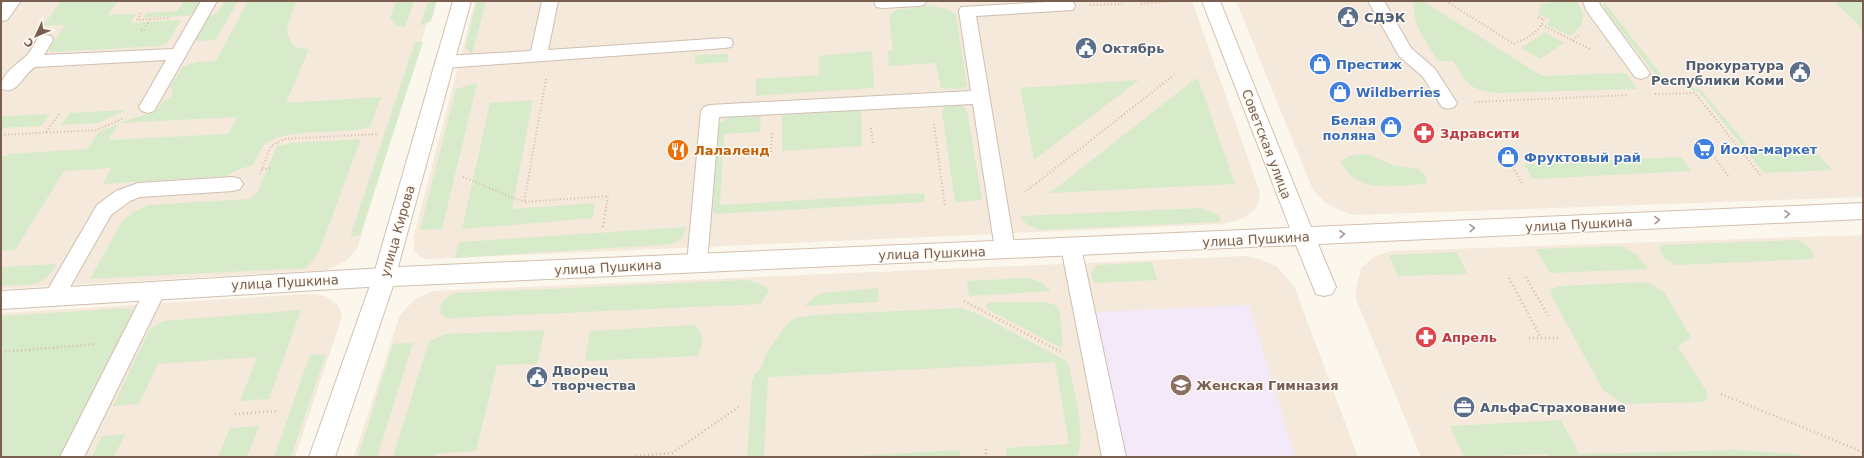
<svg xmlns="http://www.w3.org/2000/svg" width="1864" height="458" viewBox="0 0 1864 458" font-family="'DejaVu Sans',sans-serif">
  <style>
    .residential { fill: #f4e9db }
    .education { fill: #f4e9f9 }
    .green { fill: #d7ebca; fill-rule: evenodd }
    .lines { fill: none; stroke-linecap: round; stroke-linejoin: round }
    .lane-casing { stroke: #cfbfb1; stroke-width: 2 }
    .street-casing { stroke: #cfbfb1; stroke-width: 2 }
    .secondary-casing { stroke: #d2c0af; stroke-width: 2 }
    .path-far1 { stroke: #d7bba7; stroke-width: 2; stroke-dasharray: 1 2.5; stroke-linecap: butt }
    .path { stroke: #d7bba7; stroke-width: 2.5; stroke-dasharray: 1 3; stroke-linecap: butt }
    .lane { fill: #fff; fill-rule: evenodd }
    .street { fill: #fff; fill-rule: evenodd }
    .secondary { fill: #fff; fill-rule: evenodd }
    .oneway { stroke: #a7978d }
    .labels { text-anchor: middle; stroke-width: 3; stroke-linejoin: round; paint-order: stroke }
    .service-label { font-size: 13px; font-weight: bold; fill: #4e5e75; stroke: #fffaf3; text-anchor: start }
    .shop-label { font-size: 13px; font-weight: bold; fill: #366cbe; stroke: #fffaf3; text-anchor: start }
    .health-label { font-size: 13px; font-weight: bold; fill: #be3a42; stroke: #fffaf3; text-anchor: start }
    .street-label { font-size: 13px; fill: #785f4f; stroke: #fffaf3 }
    .food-label { font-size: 13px; font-weight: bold; fill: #c56008; stroke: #fffaf3; text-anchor: start }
    .education-label { font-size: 13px; font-weight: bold; fill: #785e54; stroke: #fffaf3; text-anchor: start }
  </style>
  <rect width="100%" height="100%" fill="#fcf7ed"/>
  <g class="residential">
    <path d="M1,1H434L357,249L346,261L326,270L1,289Z"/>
    <path d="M475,1H1192L1260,192L1259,202L1255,209L1247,216L1236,221L1222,224L426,259L420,257L414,251V235Z"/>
    <path d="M1236,1H1863V197L1354,215L1341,211L1326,203L1313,190Z"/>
    <path d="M1863,235V457H1421L1356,299V289L1361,268L1374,257L1389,251Z"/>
    <path d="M1246,256L1257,258L1276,266L1294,286L1358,457H354L400,315L415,299L432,291Z"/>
    <path d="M308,294L325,296L338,305L342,317L295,457H1V313Z"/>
  </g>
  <path class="education" d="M1249,305L1295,457H1102L1075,313Z"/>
  <g class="green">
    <path d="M61,1H118L108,15L135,14L131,23L181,20L168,42L160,46L53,52L50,51V47L65,25L43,26Z"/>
    <path d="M184,1H201L193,15L144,18L146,13L177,11Z"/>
    <path d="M225,1H238L216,40L197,41L195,38L208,17L218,13Z"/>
    <path d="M248,1H297C290,20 280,30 296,48L309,49L286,103L381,97L370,127C344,136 276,125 261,149C258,153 256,160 253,165L239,169L226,176L103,184L111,168L64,171L15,250L1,251V157L11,154L87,149L99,132L127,120L154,112L158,109L162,102L171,97L173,92L170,87L183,66L198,62L216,61ZM237,117L228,134L108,140L119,123Z"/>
    <path d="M396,1H414L405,27H398L390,18Z"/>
    <path d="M428,1H437L431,21L420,26Z"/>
    <path d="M477,1H486L472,54L465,48Z"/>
    <path d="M1415,1H1423L1542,76L1626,73L1637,89L1499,93C1469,91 1467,83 1453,61H1438C1428,44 1409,21 1415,1Z"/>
    <path d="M1557,1H1576C1588,17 1584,24 1571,36L1547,25L1550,19L1539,15L1540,5Z"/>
    <path d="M1834,1H1863V29Z"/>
    <path d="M1605,3L1663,77L1702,91L1752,151L1805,149L1820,156L1832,170L1764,173L1699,92L1659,79L1605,10L1603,4Z"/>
    <path d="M929,6C940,7 948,8 956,15L967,86L960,89L941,88L936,63L889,66L888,51H893L889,16L896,10Z"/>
    <path d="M1545,32L1564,43L1540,59L1521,48Z"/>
    <path d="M415,42H423L360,235L350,237Z"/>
    <path d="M872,51L874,85L872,88L756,96V79L819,75V56Z"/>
    <path d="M728,54V62L695,64V55Z"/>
    <path d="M1195,79H1198L1235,184L1050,193Z"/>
    <path d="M1139,80L1034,160L1020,88Z"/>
    <path d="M477,83L442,229L420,230L456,89Z"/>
    <path d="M533,100L512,209L595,203L593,218L462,229L490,103Z"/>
    <path d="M961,104L967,111L982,200L955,202L942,111L944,106Z"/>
    <path d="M126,110L98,123L61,125L70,113Z"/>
    <path d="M861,110L862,146L782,151V115Z"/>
    <path d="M50,114L41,126L1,128V116Z"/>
    <path d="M761,116L760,132L724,134L720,205L924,193L925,202L715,214L713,211L718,124L730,117Z"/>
    <path d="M359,139L360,141L322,244L314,259L306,268L90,279L123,220L134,212L148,205L250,199L258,191L277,146L292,143Z"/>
    <path d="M1364,154L1370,155L1395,166L1419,169L1426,176L1427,182L1424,184C1392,185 1358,195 1341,162L1349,156Z"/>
    <path d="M1681,157L1692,171L1533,179L1524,164Z"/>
    <path d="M1201,208L1219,215L1220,222L1040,230L1027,225L1020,216Z"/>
    <path d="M687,227L682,238L673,244L455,258L459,242Z"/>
    <path d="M1799,240C1806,244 1815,250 1813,259L1675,265L1665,259L1660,251L1661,245Z"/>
    <path d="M1621,246L1636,254L1648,269L1550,273L1536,249Z"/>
    <path d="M1457,252L1467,274L1398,276L1389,255Z"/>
    <path d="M1152,262L1157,280L1094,283L1091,272L1098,265Z"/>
    <path d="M56,264C43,290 27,284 1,286V267Z"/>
    <path d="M1029,278L1042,283L1051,291L969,296L967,281Z"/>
    <path d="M748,280L765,286L769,291L760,304L456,318H446L440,313C439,302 446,297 455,293Z"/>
    <path d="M1642,282L1651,284L1664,292L1691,337L1678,347L1707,392L1708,396L1704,402L1623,404L1603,390L1550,293C1552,288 1556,287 1561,286Z"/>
    <path d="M879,288L878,302L805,306L814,297L822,293Z"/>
    <path d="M992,302H1044L1053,304L1059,308L1063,345L1061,347L1057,346L987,309V304Z"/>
    <path d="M126,308L132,310L134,314L63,457H1V316Z"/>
    <path d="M960,308L976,313L1065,360L1069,366C1074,390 1087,436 1077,457H1007L1006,448L1069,444L1055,362L768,377L764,457H747L752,382L755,374L761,368L766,354L786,325L795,318L815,315Z"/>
    <path d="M301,310L269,399L240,401L257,357L158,364L139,404L113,406L150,329L163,321Z"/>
    <path d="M693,325L699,330L703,342L698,356L585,361L590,331Z"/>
    <path d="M545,330L537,364L497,365L476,451L435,454L434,457H393L427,347L430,341L446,334Z"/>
    <path d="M413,343L377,457H358L393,344Z"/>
    <path d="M326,354L291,457H274L310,355Z"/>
    <path d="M1561,420L1579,454L1736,450L1794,454L1809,457H1549L1547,454L1464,457L1450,426Z"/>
    <path d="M259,426L247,457H218L230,428Z"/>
    <path d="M125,434L114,457H92L102,436Z"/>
    <path d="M960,450L961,457H854V456Z"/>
  </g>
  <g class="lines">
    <g class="lane-casing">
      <g id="lane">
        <path d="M4,1H21L7,20L1,21V5Z"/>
        <path d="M201,1H217L154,111L148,113L142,111L139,107L166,60L35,67C24,73 16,98 1,88C1,74 16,65 25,57C31,52 35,43 39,36L45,35L51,36L53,40L44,55L173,49Z"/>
        <path d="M542,1H558L548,50L725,38L731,39L733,43L731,47L725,48L444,68L438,66L435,62L438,58L444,56L531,51Z"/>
        <path d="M874,1H926L924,5L918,6L882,8L876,7Z"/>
        <path d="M1065,1L1073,2L1075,6L1073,10L976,16L1015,250L1012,256L1005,258L998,256L995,250L973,104L719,117L707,263L704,269L697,271L690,269L687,263L701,111L704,107L710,105L971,91L959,11L961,7Z"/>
        <path d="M1368,1H1384L1411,48L1435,69L1457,103L1454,107L1448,109L1442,107L1423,77L1399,56Z"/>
        <path d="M1583,1H1599L1600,5L1647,69L1650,73L1647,77L1641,79L1635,77L1586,10Z"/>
        <path d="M233,177L240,179L243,184L240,189L233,191L140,197L130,201L111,215L61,303L54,306L47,303L43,297L47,291L97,205L116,191L138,183Z"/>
        <path d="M1071,239L1078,241L1081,247L1126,457H1102L1061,247L1064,241Z"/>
        <path d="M155,282L162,284L166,290L84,457H60L148,284Z"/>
      </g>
    </g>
    <g class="street-casing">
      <path id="street" d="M384,268L392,271L395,277L392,283L384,286L1,309V291Z"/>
    </g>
    <g class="secondary-casing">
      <path id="secondary" d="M453,1H471L398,267L1290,228L1202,1H1220L1311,227L1863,203V219L1318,244L1336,287L1332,294L1324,296L1316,294L1296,245L393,286L335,457H309L373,277Z"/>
    </g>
    <g class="path-far1">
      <path d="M1446,1L1514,44C1527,38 1539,33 1544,19L1536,17"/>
      <path d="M1141,4L1173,1"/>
      <path d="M1090,5L1122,4"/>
      <path d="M141,13L137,20L170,18"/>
      <path d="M1542,25L1590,49"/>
      <path d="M141,30H144L150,19"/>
      <path d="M1573,41L1580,34"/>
      <path d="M546,79L524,202L608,196L606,208"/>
      <path d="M1655,94L1695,93L1761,176"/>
      <path d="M1475,102L1628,95"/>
      <path d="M934,124L945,207"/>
      <path d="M871,128L873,145"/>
      <path d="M1360,128L1367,121"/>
      <path d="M46,132L60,113"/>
      <path d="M1,135L97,130L124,118"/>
      <path d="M771,152L772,132"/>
      <path d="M1713,155L1729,177"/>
      <path d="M1511,164L1523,185"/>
      <path d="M262,169L272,168"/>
      <path d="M260,174L271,146L284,139L377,134"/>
      <path d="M463,177L524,202"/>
      <path d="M1025,192L1174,75"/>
    </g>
    <g class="path">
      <path d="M603,227L606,207"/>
      <path d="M1526,277L1548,316"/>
      <path d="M1509,278L1541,338"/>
      <path d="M964,301L1063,353"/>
      <path d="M1529,338H1561"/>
      <path d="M1,352L96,344"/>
      <path d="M1721,394L1863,452"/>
      <path d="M235,414L278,411"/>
      <path d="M986,449V457"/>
      <path d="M636,456L672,453L740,406"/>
    </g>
    <use href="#lane" class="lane"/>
    <use href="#street" class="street"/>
    <use href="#secondary" class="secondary"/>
  </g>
  <defs><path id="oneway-chevron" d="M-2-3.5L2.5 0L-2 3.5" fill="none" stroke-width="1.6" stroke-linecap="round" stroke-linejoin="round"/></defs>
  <g class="oneway">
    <use href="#oneway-chevron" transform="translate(1787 214) rotate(-3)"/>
    <use href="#oneway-chevron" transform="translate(1657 220) rotate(-3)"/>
    <use href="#oneway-chevron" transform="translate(1472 228) rotate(-3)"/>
    <use href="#oneway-chevron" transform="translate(1342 234) rotate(-4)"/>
  </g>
  <defs>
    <g id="civic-disc" transform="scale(1.15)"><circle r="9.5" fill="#5c6f8a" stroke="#fffaf3"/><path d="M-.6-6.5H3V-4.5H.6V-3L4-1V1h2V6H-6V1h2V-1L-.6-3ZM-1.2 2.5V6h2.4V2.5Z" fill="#fff"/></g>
    <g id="shop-disc" transform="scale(1.15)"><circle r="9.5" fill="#3f7fe0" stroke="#fffaf3"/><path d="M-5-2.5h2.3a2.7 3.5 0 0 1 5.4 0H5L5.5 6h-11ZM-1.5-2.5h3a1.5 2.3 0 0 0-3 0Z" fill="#fff"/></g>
    <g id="pharmacy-disc" transform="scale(1.15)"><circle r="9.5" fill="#e0444e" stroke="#fffaf3"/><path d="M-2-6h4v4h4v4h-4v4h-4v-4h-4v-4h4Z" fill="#fff"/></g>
    <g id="supermarket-disc" transform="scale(1.15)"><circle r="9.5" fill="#3f7fe0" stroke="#fffaf3"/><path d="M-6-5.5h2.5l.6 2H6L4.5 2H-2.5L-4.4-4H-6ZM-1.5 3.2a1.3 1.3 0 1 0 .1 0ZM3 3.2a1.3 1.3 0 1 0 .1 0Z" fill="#fff"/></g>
    <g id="restaurant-disc" transform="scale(1.15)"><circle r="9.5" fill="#e8710a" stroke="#fffaf3"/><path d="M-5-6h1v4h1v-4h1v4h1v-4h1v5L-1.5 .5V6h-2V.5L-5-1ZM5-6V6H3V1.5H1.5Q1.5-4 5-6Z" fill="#fff"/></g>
    <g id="school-disc" transform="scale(1.15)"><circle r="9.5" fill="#8d6e63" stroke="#fffaf3"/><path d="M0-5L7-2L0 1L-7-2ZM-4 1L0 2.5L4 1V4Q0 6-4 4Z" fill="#fff"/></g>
    <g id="office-disc" transform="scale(1.15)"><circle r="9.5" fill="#5c6f8a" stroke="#fffaf3"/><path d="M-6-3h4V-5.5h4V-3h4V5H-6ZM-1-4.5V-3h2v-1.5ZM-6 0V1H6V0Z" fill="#fff"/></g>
  </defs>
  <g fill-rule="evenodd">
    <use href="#civic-disc" x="1348" y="17"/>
    <use href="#civic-disc" x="1086" y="48"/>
    <use href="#shop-disc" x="1320" y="64"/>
    <use href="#civic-disc" x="1800" y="72"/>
    <use href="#shop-disc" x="1340" y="92"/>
    <use href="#shop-disc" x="1391" y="127"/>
    <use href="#pharmacy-disc" x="1424" y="133"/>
    <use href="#supermarket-disc" x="1704" y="149"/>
    <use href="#restaurant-disc" x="678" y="150"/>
    <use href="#shop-disc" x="1508" y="157"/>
    <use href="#pharmacy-disc" x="1426" y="337"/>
    <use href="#civic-disc" x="537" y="377"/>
    <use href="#school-disc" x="1181" y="385"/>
    <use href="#office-disc" x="1464" y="407"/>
  </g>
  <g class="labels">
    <g class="service-label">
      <text x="1364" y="22">СДЭК</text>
      <text x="1102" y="53">Октябрь</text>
      <text x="1784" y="70" text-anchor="end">Прокуратура<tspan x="1784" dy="15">Республики Коми</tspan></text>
      <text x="552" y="375">Дворец<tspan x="552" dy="15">творчества</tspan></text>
      <text x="1480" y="412">АльфаСтрахование</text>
    </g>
    <g class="shop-label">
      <text x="1336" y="69">Престиж</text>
      <text x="1356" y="97">Wildberries</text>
      <text x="1376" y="125" text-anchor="end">Белая<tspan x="1376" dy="15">поляна</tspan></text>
      <text x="1720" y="154">Йола-маркет</text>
      <text x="1524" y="162">Фруктовый рай</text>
    </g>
    <g class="health-label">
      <text x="1440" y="138">Здравсити</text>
      <text x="1442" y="342">Апрель</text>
    </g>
    <g class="street-label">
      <text transform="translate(1267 144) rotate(69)" y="5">Советская улица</text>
      <text transform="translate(1579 224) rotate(-3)" y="5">улица Пушкина</text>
      <text transform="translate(397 231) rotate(-74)" y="5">улица Кирова</text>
      <text transform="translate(1256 239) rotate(-3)" y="5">улица Пушкина</text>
      <text transform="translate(932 253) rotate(-2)" y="5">улица Пушкина</text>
      <text transform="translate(608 267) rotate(-3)" y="5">улица Пушкина</text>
      <text transform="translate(285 282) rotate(-3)" y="5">улица Пушкина</text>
    </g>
    <g class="food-label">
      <text x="694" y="155">Лалаленд</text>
    </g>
    <g class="education-label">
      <text x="1196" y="390">Женская Гимназия</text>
    </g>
  </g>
  <rect width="1864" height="458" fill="none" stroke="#785f4f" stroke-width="4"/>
  <g transform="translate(36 36) rotate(226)" stroke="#fffaf3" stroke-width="3" paint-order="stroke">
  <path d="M0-3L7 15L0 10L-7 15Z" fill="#785f4f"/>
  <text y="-6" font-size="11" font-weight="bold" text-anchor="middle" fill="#785f4f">С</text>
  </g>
</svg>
